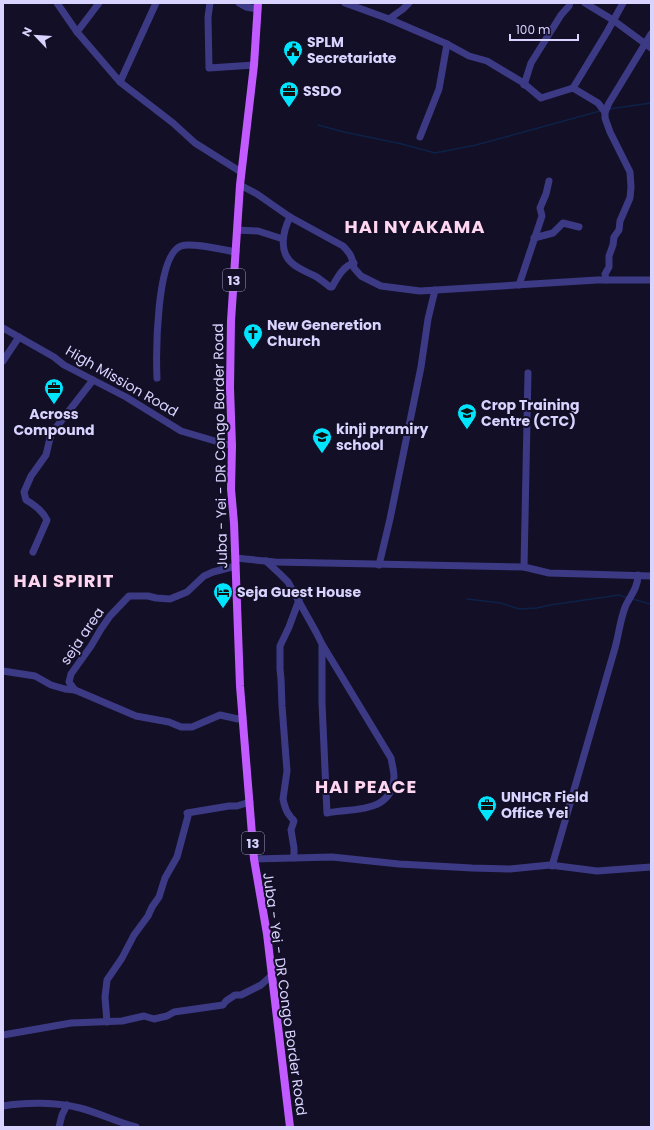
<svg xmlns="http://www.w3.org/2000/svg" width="654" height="1130" viewBox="0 0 654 1130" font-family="Poppins,sans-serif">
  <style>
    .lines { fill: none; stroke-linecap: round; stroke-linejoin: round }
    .stream { stroke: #0c2248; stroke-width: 1.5 }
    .minor { stroke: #3d3a85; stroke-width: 7 }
    .major { stroke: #c25bff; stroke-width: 8 }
    .labels { text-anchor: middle; stroke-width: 4; stroke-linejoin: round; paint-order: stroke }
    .shield { fill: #130f26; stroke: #9e99be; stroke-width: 1 }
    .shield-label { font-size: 13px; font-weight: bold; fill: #d9d4ff }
    .poi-label { font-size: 14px; font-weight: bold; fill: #d9d4ff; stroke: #130f26; text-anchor: start }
    .street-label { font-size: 14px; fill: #d9d4ff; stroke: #130f26 }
    .district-label { font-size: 18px; font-weight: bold; letter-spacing: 1px; fill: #ffd6f0; stroke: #130f26 }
  </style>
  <rect width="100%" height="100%" fill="#130f26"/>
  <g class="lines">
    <g class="stream">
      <path d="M609,109L651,103"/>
      <path d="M318,125L344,132L402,144L435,153L476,145L600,111"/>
      <path d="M467,599L501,603L519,609L537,608L550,605L619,595L628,598"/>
      <path d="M632,599L651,604"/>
    </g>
    <g class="minor">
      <path d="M57,3L77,32L120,82L173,123L195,143L241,172"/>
      <path d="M210,3L208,17L209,68L254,65"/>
      <path d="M239,3L246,7L258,9"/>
      <path d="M345,3L389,19L447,44L469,56L487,61L522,82L541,98L573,88L607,32L623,3"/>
      <path d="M585,3L613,20L651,48"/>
      <path d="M389,19L403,9L409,3"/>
      <path d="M77,32L99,3"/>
      <path d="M120,82L156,3"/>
      <path d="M524,85L531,63L561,15L569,6L570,3"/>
      <path d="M573,88L598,103L605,112"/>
      <path d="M420,137L439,89L447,44"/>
      <path d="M240,185L257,194L290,217L343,246C350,253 353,258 354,268L361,276L381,286L420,291L597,280H651"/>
      <path d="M290,217C283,231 278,252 293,264C299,269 307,272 315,276C320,279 325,283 330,287H332C337,278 343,266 354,263"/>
      <path d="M237,230L258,231L283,239"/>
      <path d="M534,238L553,233L563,223L579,227"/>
      <path d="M606,280L605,274L609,267V256L613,245L614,237L619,230L620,221L630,198L631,187L630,172L610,132L605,118V112L609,103L651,34"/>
      <path d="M519,285L542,216L540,208L546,194L549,181"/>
      <path d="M3,328L54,357L64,365L126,397L181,431L232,446"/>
      <path d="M3,361L19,337"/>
      <path d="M157,378C156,354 156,255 181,246C191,242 224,250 236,252"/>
      <path d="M33,552L47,520C42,510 35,505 26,500L24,492L31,476L46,455L51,434L93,380"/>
      <path d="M235,558L275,562L524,567L549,573L651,576"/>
      <path d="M266,561L280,574L288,582L316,632L322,644L391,758C392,764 394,771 394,777C392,814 353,808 327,813L322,703V644"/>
      <path d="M379,565L390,519L421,367L428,319L435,290"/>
      <path d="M524,567L528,373"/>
      <path d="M3,671L35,676L51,685L65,689L75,690L136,716L169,722L181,727H192L220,715L238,719L243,717"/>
      <path d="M75,690L69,682L71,674L91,646L101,629L110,616L129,596H148L156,598L170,599L187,592L204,576L213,572L236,566"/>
      <path d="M294,858V848L291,830L294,821C293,819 291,818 290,816C286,812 284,804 283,799L287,771L282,706L281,679L280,669V646L289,627L299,600"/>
      <path d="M254,859L332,857L399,864L472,868L510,869L550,865L597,871L651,867"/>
      <path d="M552,866L615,648C619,634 620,619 626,605C631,595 638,587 638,575"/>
      <path d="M107,1022L105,997L107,980L122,958L134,935L148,916L152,907L159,897L165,878L177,857L188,816L187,813L229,806H237L250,802"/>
      <path d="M3,1035L71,1023L122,1021L144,1016L154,1019L167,1016L174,1012L223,1005L226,1001L235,995H241L261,985L272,975"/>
      <path d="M3,1106C26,1102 57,1102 80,1108C99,1113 117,1122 136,1127"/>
      <path d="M59,1127L62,1115L67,1105"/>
    </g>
    <path class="major" d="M258,3L254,65L240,185L231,321L230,388L232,446L231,489L234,523L240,686L254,859L267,934L290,1127"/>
  </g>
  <defs>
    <g id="civic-pin" transform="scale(1)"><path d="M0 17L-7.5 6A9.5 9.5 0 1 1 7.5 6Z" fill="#00e5ff" stroke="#130f26"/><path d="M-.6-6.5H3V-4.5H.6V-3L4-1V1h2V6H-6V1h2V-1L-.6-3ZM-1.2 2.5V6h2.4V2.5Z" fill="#111"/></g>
    <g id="office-pin" transform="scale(1)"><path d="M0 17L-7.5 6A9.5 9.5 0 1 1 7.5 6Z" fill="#00e5ff" stroke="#130f26"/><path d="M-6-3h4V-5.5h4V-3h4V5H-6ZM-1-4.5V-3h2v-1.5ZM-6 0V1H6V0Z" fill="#111"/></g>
    <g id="church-pin" transform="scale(1)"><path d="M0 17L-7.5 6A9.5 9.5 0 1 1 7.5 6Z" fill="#00e5ff" stroke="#130f26"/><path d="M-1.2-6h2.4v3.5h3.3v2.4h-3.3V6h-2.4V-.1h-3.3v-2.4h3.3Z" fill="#111"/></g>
    <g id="university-pin" transform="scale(1)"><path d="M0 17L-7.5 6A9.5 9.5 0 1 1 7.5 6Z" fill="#00e5ff" stroke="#130f26"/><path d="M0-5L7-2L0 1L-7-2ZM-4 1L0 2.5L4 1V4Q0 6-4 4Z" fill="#111"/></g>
    <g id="school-pin" transform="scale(1)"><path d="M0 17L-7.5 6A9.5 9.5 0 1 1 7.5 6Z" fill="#00e5ff" stroke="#130f26"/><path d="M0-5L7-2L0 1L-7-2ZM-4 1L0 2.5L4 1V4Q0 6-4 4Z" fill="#111"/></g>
    <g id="hotel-pin" transform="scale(1)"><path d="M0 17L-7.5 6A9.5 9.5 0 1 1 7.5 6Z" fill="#00e5ff" stroke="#130f26"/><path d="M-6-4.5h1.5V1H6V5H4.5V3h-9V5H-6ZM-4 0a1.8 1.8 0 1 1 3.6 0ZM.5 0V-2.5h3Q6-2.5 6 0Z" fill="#111"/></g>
  </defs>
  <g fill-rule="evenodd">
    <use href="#civic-pin" x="293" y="50"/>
    <use href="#office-pin" x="289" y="91"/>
    <use href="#church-pin" x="253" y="333"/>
    <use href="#office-pin" x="54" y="388"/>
    <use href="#university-pin" x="467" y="413"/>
    <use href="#school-pin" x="322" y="437"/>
    <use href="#hotel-pin" x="223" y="592"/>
    <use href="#office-pin" x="487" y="805"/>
  </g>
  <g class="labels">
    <g class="shield">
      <rect x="223" y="269" width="22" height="22" rx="3"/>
      <rect x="242" y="832" width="22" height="22" rx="3"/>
    </g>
    <g class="shield-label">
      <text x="234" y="285">13</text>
      <text x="253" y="848">13</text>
    </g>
    <g class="poi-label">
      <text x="307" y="47">SPLM<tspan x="307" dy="16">Secretariate</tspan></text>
      <text x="303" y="96">SSDO</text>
      <text x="267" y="330">New Generetion<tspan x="267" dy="16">Church</tspan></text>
      <text x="481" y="410">Crop Training<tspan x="481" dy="16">Centre (CTC)</tspan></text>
      <text x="54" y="419" text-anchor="middle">Across<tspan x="54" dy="16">Compound</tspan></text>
      <text x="336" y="434">kinji pramiry<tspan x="336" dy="16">school</tspan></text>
      <text x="237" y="597">Seja Guest House</text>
      <text x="501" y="802">UNHCR Field<tspan x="501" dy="16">Office Yei</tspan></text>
    </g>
    <g class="street-label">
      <text transform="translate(122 381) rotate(30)" y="5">High Mission Road</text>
      <text transform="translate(220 446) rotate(-91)" y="5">Juba - Yei - DR Congo Border Road</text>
      <text transform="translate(82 636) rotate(-56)" y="5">seja area</text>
      <text transform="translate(285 994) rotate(82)" y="5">Juba - Yei - DR Congo Border Road</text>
    </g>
    <g class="district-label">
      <text x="415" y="233">HAI NYAKAMA</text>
      <text x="64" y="587">HAI SPIRIT</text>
      <text x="366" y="793">HAI PEACE</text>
    </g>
  </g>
  <rect width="654" height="1130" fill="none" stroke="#d9d4ff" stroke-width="8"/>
  <g transform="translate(36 36) rotate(295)" stroke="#130f26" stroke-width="3" paint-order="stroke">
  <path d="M0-3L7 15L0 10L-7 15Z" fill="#d9d4ff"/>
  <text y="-6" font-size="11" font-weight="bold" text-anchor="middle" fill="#d9d4ff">N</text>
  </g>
  <path d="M510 34v6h68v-6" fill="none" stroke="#d9d4ff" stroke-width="2"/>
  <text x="516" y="34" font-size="12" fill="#d9d4ff" stroke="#130f26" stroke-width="3" paint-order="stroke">100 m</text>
</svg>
